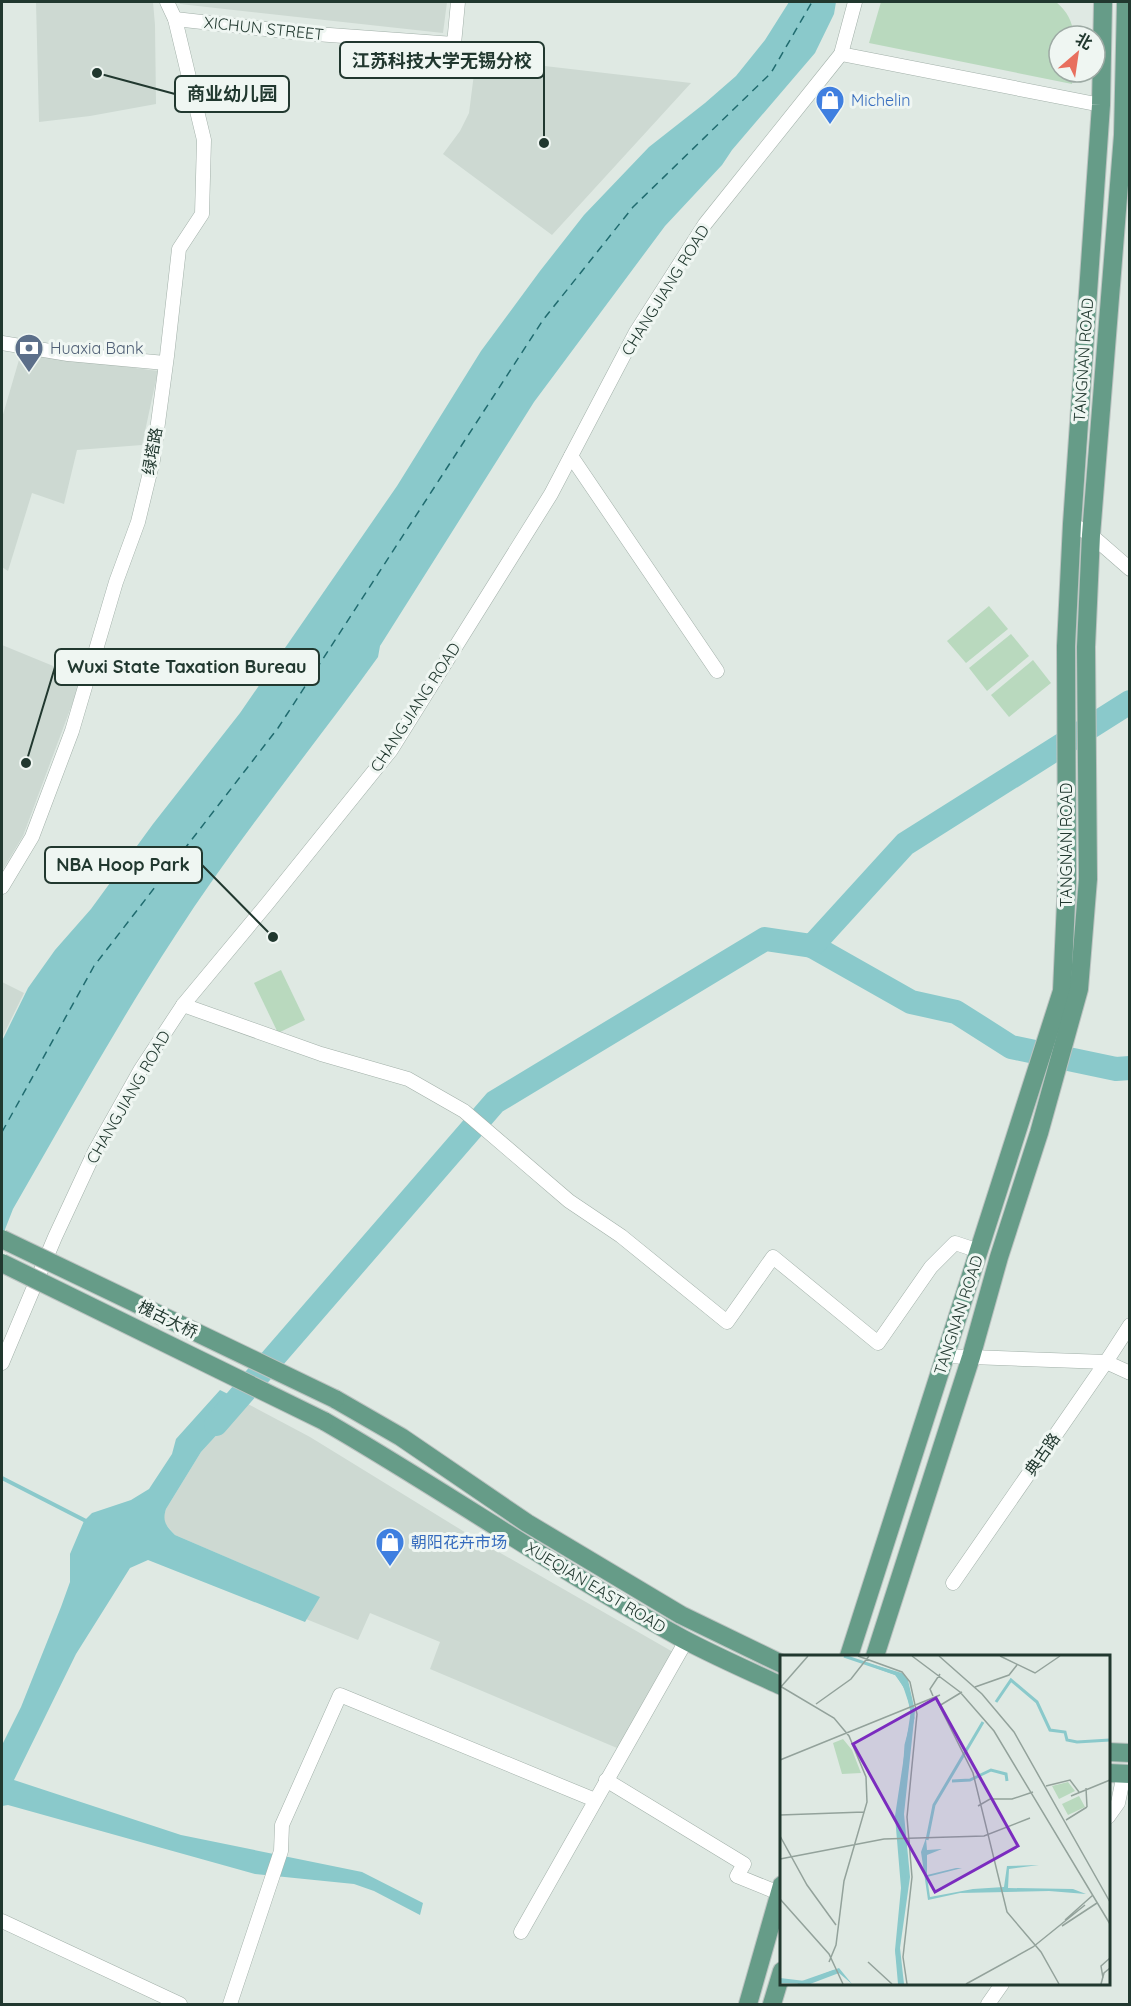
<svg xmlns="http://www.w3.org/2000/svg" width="1131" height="2006" viewBox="0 0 1131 2006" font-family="Quicksand,'Noto Sans SC',sans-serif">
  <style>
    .built { fill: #cdd9d2 }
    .green { fill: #b9d9be }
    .water { fill: #8ac9cb }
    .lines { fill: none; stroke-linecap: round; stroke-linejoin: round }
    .stream { stroke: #8ac9cb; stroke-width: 4 }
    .river { stroke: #8ac9cb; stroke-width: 24 }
    .ferry { stroke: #206b6f; stroke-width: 1.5; stroke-dasharray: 8 6; stroke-linecap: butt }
    .minor-casing { stroke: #a2b0a9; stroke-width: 15 }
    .major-casing { stroke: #bcc3c1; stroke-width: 20 }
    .minor { stroke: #fff; stroke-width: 14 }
    .major { stroke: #669c88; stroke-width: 18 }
    .major-bridge-casing { stroke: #bcc3c1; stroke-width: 20; stroke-linecap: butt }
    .major-bridge { stroke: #669c88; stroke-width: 18 }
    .labels { text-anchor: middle; stroke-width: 6; stroke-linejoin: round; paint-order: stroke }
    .street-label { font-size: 16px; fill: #21382f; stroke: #eff6f2 }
    .shop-label { font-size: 16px; fill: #366cbe; stroke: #eff6f2; text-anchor: start }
    .service-label { font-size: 16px; fill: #4e5e75; stroke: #eff6f2; text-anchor: start }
    .inset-river { fill: none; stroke: #8ac9cb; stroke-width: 3 }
    .inset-road { fill: none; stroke: #93a29b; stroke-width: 1.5 }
    .view { fill: #7b2cbf; fill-opacity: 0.15; stroke: #7b2cbf; stroke-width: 3 }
    .inset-edge { fill: none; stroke: #21382f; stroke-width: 3 }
    .leader { fill: none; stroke: #21382f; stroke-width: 2 }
    .callout-dot { fill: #21382f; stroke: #eff6f2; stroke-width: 2 }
    .callout { fill: #eff6f2; stroke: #21382f; stroke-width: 2 }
    .callout-label { font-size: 18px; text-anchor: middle; font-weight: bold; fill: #21382f }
  </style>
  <rect width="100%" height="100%" fill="#dfe9e3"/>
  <g class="built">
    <path d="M36,2H153L155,25L156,104L90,116L39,122Z"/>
    <path d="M179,2H447L443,33L180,4Z"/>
    <path d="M476,58L691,83L552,235L443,154L460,131L469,113Z"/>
    <path d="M21,353L158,371L142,445L77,450L64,504L32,493L8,571L2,567V418Z"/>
    <path d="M2,645L80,677L77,691L23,836L2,871Z"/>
    <path d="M2,982L24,993L2,1038Z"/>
    <path d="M246,1403L310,1437L476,1539L673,1652L617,1748L430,1669L440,1642L370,1613L358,1640L306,1619L319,1597L175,1535L166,1525L163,1518L166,1509L201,1452Z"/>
  </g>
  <g class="green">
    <path d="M881,2H1056C1068,12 1072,21 1074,36H1059V72H1074L1072,84L869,43Z"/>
    <path d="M989,606L1008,629L966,663L947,641Z"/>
    <path d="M1011,634L1029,656L987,691L969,668Z"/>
    <path d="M1033,660L1051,683L1009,717L991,695Z"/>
    <path d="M281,970L305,1020L278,1033L254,983Z"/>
  </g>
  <g class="water">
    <path d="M789,2H836L834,14L815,53L732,150L722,165L665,226L534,402L380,646L378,657C311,750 237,840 175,936C117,1025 66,1117 13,1209L2,1237V1041L28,988L55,950L91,909L153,824L240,713L397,486L481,351L540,271L584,215L649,147L705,103L736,76L765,40Z"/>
    <path d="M220,1390L246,1403L201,1452L166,1509C162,1521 166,1526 175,1535L320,1597L305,1622L148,1560L130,1568L76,1654L14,1780L181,1835L362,1872L423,1903L420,1915L374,1891L354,1884L255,1874L8,1805L2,1806V1745L21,1707L61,1607L70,1582V1554L84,1521L92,1513L131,1500L149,1489L172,1454L176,1439Z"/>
  </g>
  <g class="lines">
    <path class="stream" d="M2,1478L86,1521"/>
    <g class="river">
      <path d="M812,946L911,1002L956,1012L1011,1047L1116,1069L1130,1068"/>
      <path d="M216,1424L495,1102L765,939L812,946L905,844L1130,702"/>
    </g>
    <path class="ferry" d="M2,1132L94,966L278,728L543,320L633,207L771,73L812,2"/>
    <g class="minor-casing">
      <g id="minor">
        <path d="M175,19L302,33L454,44L458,2"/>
        <path d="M841,54L1101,105"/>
        <path d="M2,343L68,354L165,363"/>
        <path d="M571,456L717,671"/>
        <path d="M1072,524L1091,535L1130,569"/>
        <path d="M2,887L32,837L72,731L116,582L138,522L153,460L167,356L179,249L202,214L204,140L175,19L167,2"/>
        <path d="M183,1005L321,1054L408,1079L464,1111L569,1201L621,1236L727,1322L773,1257L878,1343L931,1267L955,1243L979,1251"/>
        <path d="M944,1356L1106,1362L1130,1373"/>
        <path d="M2,1363L55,1237L95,1151L141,1069L183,1005L267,904L391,750L551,494L636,332L705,224L841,54L855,2"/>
        <path d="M953,1583L1106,1362L1130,1325"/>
        <path d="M606,1780L744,1864L737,1876L779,1893"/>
        <path d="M1108,1817L1118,1803L1124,1774"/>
        <path d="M2,1921L180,2004"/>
        <path d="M521,1932L686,1641"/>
        <path d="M230,2004L281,1851L282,1825L340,1695L595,1800"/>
        <path d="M988,2004L1002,1984"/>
      </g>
    </g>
    <g class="major-casing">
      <g id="major">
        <path d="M335,1399L401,1437L527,1523L681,1615L782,1664"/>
        <path d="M324,1421C445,1491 560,1571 683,1639C715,1656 749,1671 782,1686"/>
        <path d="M849,1656L1062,991L1067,880L1066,646L1072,524L1101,105L1103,2"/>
        <path d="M875,1656L971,1357L999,1257L1039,1133L1079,989L1088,879L1086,647L1091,535L1123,135L1126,2"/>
        <path d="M1108,1752L1130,1753"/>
        <path d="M1108,1773L1130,1774"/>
        <path d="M748,2004L782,1885"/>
        <path d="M772,2004L782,1971"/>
      </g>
    </g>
    <use href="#minor" class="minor"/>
    <use href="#major" class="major"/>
    <g class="major-bridge-casing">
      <g id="major-bridge">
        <path d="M2,1239L335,1399"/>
        <path d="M2,1263L324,1421"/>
      </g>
    </g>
    <use href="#major-bridge" class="major-bridge"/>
  </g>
  <defs>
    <g id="shop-pin" transform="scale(1.5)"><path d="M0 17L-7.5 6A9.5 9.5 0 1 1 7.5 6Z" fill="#3f7fe0" stroke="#eff6f2"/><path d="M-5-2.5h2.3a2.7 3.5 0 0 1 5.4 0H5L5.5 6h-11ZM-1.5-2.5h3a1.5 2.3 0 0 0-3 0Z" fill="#fff"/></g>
    <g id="bank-pin" transform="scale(1.5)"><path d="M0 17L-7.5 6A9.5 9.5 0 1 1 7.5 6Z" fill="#5c6f8a" stroke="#eff6f2"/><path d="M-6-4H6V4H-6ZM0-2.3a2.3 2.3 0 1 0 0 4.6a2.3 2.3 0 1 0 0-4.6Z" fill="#fff"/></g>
  </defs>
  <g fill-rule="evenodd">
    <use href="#shop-pin" x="830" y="100"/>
    <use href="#bank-pin" x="29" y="348"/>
    <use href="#shop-pin" x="390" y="1542"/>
  </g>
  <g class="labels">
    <g class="street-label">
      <text transform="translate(264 28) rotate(6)" y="6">XICHUN STREET</text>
      <text transform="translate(665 290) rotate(-58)" y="6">CHANGJIANG ROAD</text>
      <text transform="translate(1083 360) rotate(-86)" y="6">TANGNAN ROAD</text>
      <text transform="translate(152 451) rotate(-80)" y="6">绿塔路</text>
      <text transform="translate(415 707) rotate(-57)" y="6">CHANGJIANG ROAD</text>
      <text transform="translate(1066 845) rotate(-90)" y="6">TANGNAN ROAD</text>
      <text transform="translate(128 1097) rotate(-60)" y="6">CHANGJIANG ROAD</text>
      <text transform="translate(958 1315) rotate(-72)" y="6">TANGNAN ROAD</text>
      <text transform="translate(168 1319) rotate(26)" y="6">槐古大桥</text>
      <text transform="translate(1042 1454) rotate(-55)" y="6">典古路</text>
      <text transform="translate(596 1587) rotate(31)" y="6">XUEQIAN EAST ROAD</text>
    </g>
    <g class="shop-label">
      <text x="851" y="106">Michelin</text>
      <text x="411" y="1548">朝阳花卉市场</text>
    </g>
    <g class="service-label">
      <text x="50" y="354">Huaxia Bank</text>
    </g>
  </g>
  <g transform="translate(780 1655)">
    <rect width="330" height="330" fill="#dfe9e3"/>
    <path d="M63,84L72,95L81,118L62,119L53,88ZM288,127L295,136L279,144L272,131ZM299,141L305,152L288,160L282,149Z" fill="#b9d9be"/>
    <path d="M63,1L122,18L128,25L135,56L124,159L130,222L120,293L124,329H118L115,295L121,233L115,161L131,55L123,31L115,20ZM146,183L147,195L162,194L147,200V220L176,213H182L147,222L150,242L193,234L224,232L227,211L259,210L229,214L228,233L293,234L306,239L269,236L180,238L148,245L141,197ZM59,313L72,329L59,318L30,329L0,328V323L25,326Z" fill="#8ac9cb"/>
    <path class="inset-river" d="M64,1L117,19L128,37L133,63L126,90L120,181M216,47L231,25L257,47L270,75L285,77L287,85L297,87L330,85M172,126L190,125L211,115L226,119L227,126M147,185L154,150L203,67M120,186L125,232L117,297L121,329M18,329L55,316"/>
    <path class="inset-road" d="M78,1L122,17L130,27L137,59L127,162L132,222L123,302L127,329M132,1L180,37L214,76L330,269M159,1L202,39L234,77L330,247M220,1L255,18L280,1M0,31L54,63L69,81L86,122L87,147L64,226L56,290L49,307M195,32L229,20L237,10M0,33L28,1M153,41L150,34L160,19M155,42L193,118L227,257L261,297L279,329M36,49L71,24L89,1M159,51L182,37M0,105L160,40M266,131L290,125L299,137M306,133L307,152M291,141L330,125M198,151L210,144H232L253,137M0,160L84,157M286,165L307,152M0,181L27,230L56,270M0,204L104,184L204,181L250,163M0,244L49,299L63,329M285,265L313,240M282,271L317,248M88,307L112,329M323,323L321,311L330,303M186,329L253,292L305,250M321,329L324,318L330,313"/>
    <path class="view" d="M156,43L238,191L155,237L73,89Z"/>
    <rect width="330" height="330" class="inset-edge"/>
  </g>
  <path class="leader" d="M544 143L544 60M97 73L175 94M26 763L55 667M273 937L202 865"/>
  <g class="callout-dot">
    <circle cx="544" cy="143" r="6"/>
    <circle cx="97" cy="73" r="6"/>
    <circle cx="26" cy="763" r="6"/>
    <circle cx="273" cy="937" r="6"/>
  </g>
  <g class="callout">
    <rect x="340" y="42" width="204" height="36" rx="6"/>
    <rect x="175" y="76" width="114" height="36" rx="6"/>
    <rect x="55" y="649" width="264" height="36" rx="6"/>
    <rect x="45" y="847" width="157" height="36" rx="6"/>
  </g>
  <g class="callout-label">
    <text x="442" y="67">江苏科技大学无锡分校</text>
    <text x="232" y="100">商业幼儿园</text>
    <text x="187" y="673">Wuxi State Taxation Bureau</text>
    <text x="123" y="871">NBA Hoop Park</text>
  </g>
  <rect width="1131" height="2006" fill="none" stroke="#21382f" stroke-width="6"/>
  <g transform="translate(1077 54) rotate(29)"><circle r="28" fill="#eff6f2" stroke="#9daaa4" stroke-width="1.5"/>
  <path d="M0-4.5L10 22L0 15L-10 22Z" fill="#e86f5e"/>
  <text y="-9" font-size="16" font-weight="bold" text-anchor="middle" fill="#21382f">北</text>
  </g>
</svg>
